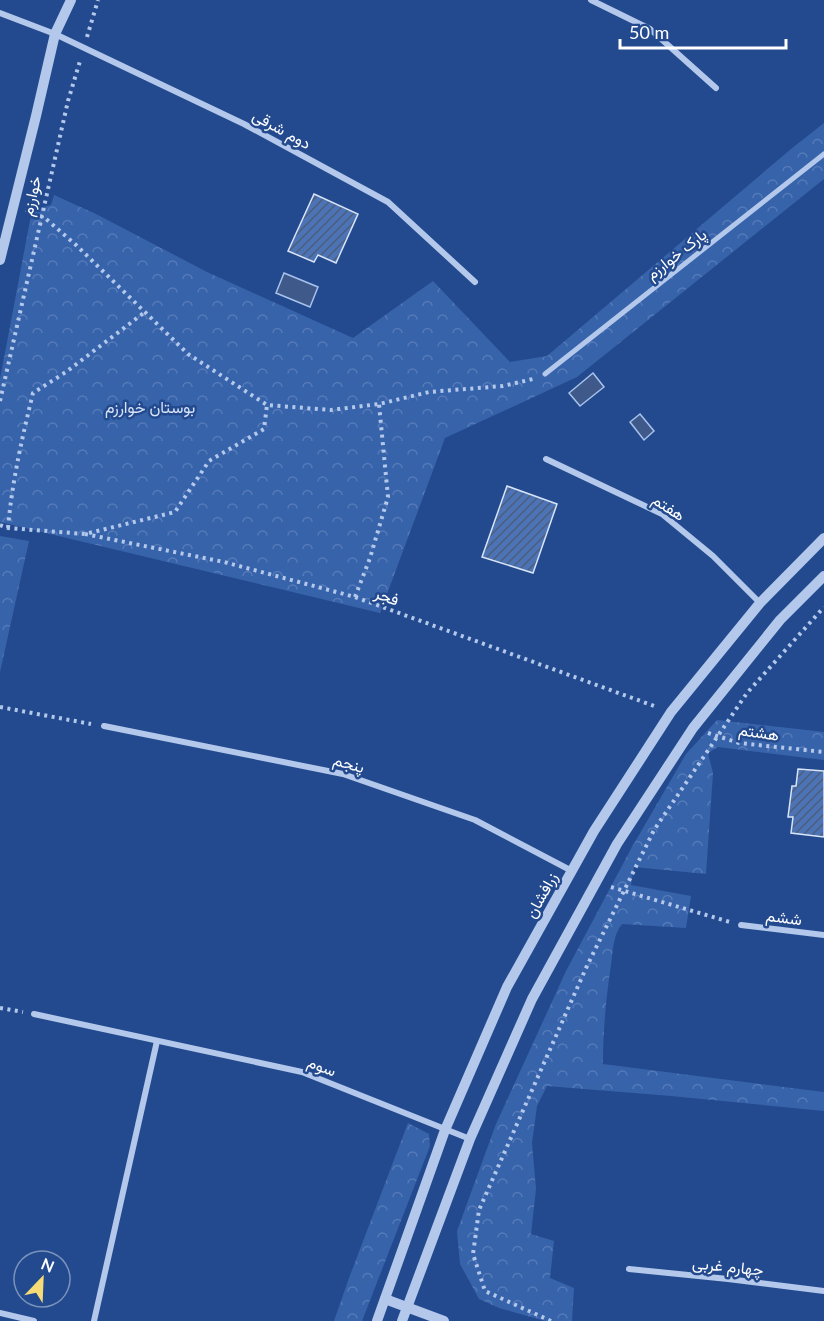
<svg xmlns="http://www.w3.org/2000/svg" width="824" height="1321" viewBox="0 0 824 1321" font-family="Lato,Vazirmatn,sans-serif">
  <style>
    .forest { fill: url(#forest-crowns) }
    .water { fill: #3e598a; stroke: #a7c2ec; stroke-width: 1.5 }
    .building { fill: url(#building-hatch); stroke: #d8e4f8; stroke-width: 1.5 }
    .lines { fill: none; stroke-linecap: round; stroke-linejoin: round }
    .path { stroke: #b3c8eb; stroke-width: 4; stroke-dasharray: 3 4.5; stroke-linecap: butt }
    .pedestrian { stroke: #b3c8eb; stroke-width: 5 }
    .minor { stroke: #b3c8eb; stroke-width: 6 }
    .tertiary { stroke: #b3c8eb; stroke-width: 10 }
    .labels { text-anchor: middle; stroke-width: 5; stroke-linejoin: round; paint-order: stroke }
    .street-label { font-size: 16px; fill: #fff; stroke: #234a8e }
    .park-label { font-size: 16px; fill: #d8e4f8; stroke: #234a8e }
  </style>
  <defs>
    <pattern id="forest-crowns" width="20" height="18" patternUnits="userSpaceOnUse" patternTransform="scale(1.5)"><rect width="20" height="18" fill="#3763ab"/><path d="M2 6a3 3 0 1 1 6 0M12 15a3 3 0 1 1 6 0" fill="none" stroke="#557ab8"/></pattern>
    <pattern id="building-hatch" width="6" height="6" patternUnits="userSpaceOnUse" patternTransform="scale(1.5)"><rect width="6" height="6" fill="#4b73b5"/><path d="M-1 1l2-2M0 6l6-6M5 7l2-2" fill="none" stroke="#4c5e7b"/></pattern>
  </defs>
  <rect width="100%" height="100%" fill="#234a8e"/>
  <g class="forest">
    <path d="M824,123V179L577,377L445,438L380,613L0,522V379L32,210L51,205L54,195L96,214L207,272L353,338L433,281L510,362L547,356L791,149Z"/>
    <path d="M0,536L29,541L0,672Z"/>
    <path d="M717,720L824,732V760L718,747L708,753L713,773L706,874L634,867L631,885L691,896L686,928L622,924C613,935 613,951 611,965C606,998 603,1031 603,1064L824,1092V1111L671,1096L547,1086L537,1106L532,1143L536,1189L531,1234L554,1241L550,1278L574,1288L572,1321H545L499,1308L479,1299L460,1264L457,1231L496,1124L566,971L632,847L686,754Z"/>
    <path d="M408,1123L429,1134L430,1146L362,1321H334L349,1278Z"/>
  </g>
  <g class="water">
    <path d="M284,273L318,287L310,307L276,293Z"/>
    <path d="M593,373L604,387L580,406L569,393Z"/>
    <path d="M640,414L654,431L644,440L630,422Z"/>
  </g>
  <g class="building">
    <path d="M314,194L358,214L336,263L318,255L314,262L288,251Z"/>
    <path d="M507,486L557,504L533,573L482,557Z"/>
    <path d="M798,769L824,771V837L791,833L793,817H788L792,786H796Z"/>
  </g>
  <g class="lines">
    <g class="path">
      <path d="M87,37L98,0"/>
      <path d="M26,210L45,218L76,245L188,354L267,405L331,410L379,404L429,392L503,386L533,379"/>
      <path d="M0,401L68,101L80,61"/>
      <path d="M0,525L8,528L85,534L175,512L209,461L264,429L267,405"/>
      <path d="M8,528C12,482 22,438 33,393L66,372L145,312"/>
      <path d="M85,534L224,562L355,597L657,707"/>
      <path d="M355,597L370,558L388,497L379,404"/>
      <path d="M0,707L91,724"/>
      <path d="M708,733L739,743L824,752"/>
      <path d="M611,887L730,922"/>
      <path d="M0,1008L23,1012"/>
      <path d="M551,1321L485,1291L473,1254L479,1210L586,968L654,830L747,693L824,607"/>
    </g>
    <path class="pedestrian" d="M545,374L824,154"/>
    <g class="minor">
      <path d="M591,0L650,29L716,88"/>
      <path d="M0,13L55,34L244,124L388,202L475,282"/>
      <path d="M546,459L662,514L713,556L760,603"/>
      <path d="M104,726L343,774L475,820L572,871"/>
      <path d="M741,925L824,935"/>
      <path d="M34,1014L302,1072L470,1139"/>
      <path d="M629,1269L728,1279L824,1291"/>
      <path d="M0,1313L34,1321"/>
      <path d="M94,1321L157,1041"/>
    </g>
    <g class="tertiary">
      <path d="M0,260L36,116L55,34L71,0"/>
      <path d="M385,1299L444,1321"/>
      <path d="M377,1321L445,1130L507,987L594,831L671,712L760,603L824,538"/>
      <path d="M402,1321L470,1139L532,999L617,844L693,728L780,620L824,576"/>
    </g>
  </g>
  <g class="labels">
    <g class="street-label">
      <text transform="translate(282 129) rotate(29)" y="6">دوم شرقی</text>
      <text transform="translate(31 196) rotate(-77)" y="6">خوارزم</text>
      <text transform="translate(676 254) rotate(-38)" y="6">پارک خوارزم</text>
      <text transform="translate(669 507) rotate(33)" y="6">هفتم</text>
      <text transform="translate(387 596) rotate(21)" y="6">فجر</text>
      <text transform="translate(759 732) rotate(8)" y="6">هشتم</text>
      <text transform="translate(349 763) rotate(16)" y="6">پنجم</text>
      <text transform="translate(541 895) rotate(-61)" y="6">زرافشان</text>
      <text transform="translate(784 917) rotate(7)" y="6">ششم</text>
      <text transform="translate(322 1066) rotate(21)" y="6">سوم</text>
      <text transform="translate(728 1266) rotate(6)" y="6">چهارم غربی</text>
    </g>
    <g class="park-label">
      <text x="150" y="413">بوستان خوارزم</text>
    </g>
  </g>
  <g transform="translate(42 1279) rotate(23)"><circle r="28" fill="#234a8e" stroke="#7b92bb" stroke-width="1.5"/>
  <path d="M0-4.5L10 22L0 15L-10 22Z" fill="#f6db76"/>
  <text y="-9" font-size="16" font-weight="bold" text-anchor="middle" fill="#ffffff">N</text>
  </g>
  <path d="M620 39v9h166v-9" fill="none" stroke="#ffffff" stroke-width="3"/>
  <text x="629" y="39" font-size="18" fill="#ffffff" stroke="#234a8e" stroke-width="4.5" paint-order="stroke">50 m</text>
</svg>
